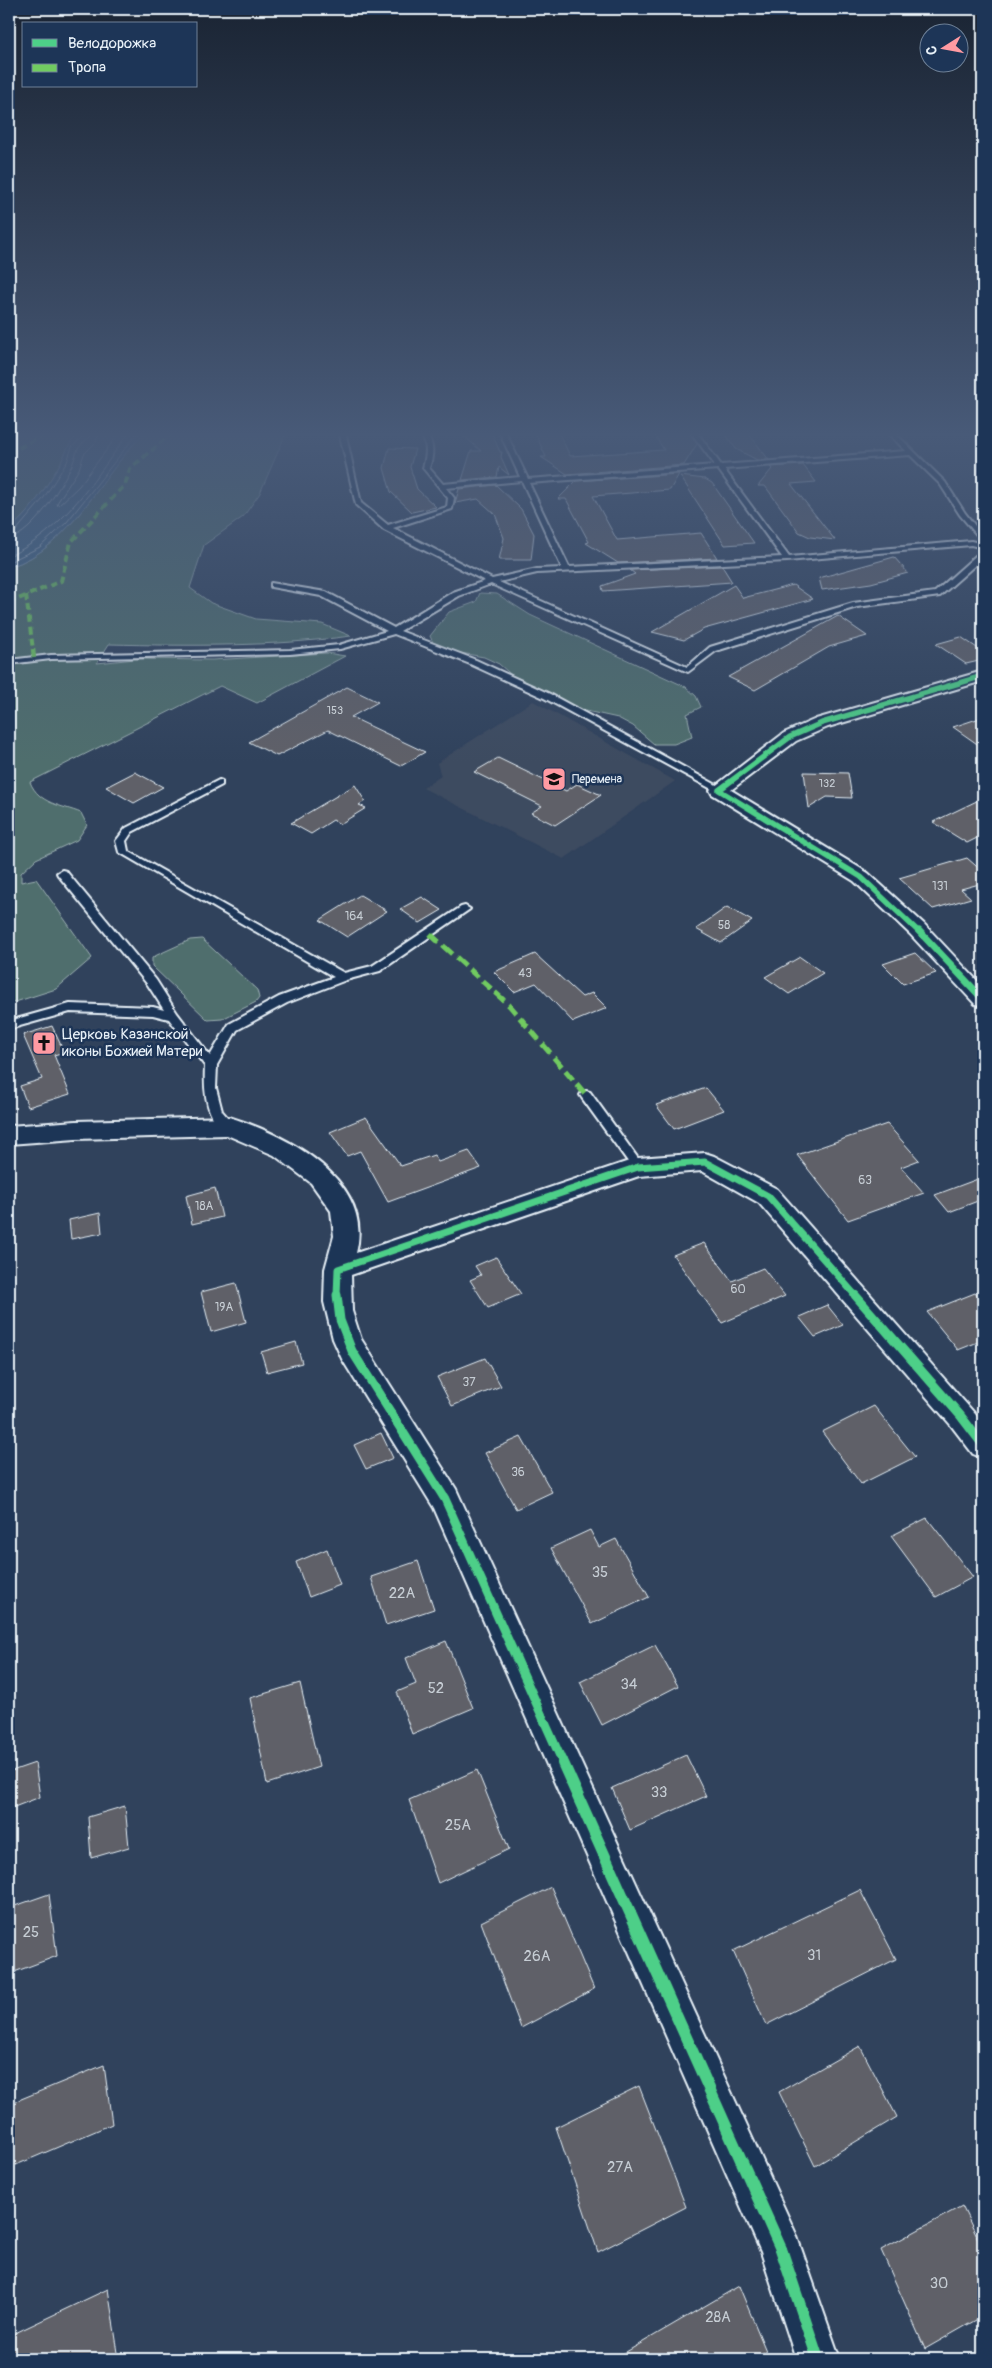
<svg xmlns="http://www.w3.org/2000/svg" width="992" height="2368" viewBox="0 0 992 2368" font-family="Pangolin,sans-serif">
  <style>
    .built { fill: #3e4b60 }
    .green { fill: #4f6e6d; stroke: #9cb0b2 }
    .water { fill: #426889; stroke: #849fb5 }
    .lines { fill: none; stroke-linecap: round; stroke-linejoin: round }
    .shore { stroke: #a6bacc; stroke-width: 1 }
    .building { fill: #5e6168; stroke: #e8f1f8 }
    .lane-casing { stroke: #e8f1f8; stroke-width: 4 }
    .street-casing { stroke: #e8f1f8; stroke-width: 4 }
    .lane { fill: #1d3557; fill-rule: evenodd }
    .street { fill: #1d3557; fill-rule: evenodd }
    .quiet-far2 { stroke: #71cb61; stroke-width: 4; stroke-dasharray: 7 4; stroke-linecap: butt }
    .quiet-far1 { stroke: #71cb61; stroke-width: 4.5; stroke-dasharray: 9 4.5; stroke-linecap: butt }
    .quiet { stroke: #71cb61; stroke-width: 5.5; stroke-dasharray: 12 5.5; stroke-linecap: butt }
    .cycleway-far3-casing { stroke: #1d3557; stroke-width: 8 }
    .cycleway-far2-casing { stroke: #1d3557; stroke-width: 10 }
    .cycleway-far1-casing { stroke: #1d3557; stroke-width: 12 }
    .cycleway-casing { stroke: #1d3557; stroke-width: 15 }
    .cycleway-far3 { stroke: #4dcf88; stroke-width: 5.5 }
    .cycleway-far2 { stroke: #4dcf88; stroke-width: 7 }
    .cycleway-far1 { stroke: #4dcf88; stroke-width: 9 }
    .cycleway { stroke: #4dcf88; stroke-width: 12 }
    .labels { text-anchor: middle; stroke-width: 5; stroke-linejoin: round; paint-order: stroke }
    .far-number-label { font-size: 11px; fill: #c6cdd4 }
    .far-poi-label { font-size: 12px; fill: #e8f1f8; stroke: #1d3557; text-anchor: start }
    .number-label { font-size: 12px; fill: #c6cdd4 }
    .poi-label { font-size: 15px; fill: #e8f1f8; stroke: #1d3557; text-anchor: start }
    .near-number-label { font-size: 15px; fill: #c6cdd4 }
  </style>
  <rect width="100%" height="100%" fill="#30425c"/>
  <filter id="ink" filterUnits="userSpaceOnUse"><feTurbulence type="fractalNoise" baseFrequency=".02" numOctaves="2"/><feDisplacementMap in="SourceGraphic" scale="10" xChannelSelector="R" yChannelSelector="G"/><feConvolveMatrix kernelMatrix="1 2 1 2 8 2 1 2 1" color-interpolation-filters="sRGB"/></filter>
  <g filter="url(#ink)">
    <path class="built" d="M533,701L675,781L564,859L423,788L441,776L437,763Z"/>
    <g class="green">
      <path d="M9,431H83C68,442 69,447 61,462C49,483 28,516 9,529Z"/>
      <path d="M147,431H287L260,493L243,517L204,545L190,588L211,603L256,619L322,624L351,636C269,647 191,646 109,644L97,663L135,659L212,660L327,653L345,656L257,703L220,686L30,782C39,804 61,805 81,813L87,825L77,840L36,859L21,873V882L36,879L92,958L56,989L9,1004V567C73,548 101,472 147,431Z"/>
      <path d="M480,593L497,594L530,615L686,687L696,696L701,707L687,714L692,737L674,744H654L633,726L618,718L577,709L517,680L499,664L484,657L449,651L434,645L430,636L449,612L476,602Z"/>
      <path d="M202,939L257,990L259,998L256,1002L222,1019L208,1020L152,966V958L157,955L190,940Z"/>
    </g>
    <path class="water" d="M83,431H147C101,472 73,548 9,567V529C28,516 49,483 61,462C69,447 68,442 83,431Z"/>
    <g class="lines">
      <g class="shore">
        <path d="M99,431L96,442L84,454L79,469L57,503L58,506L79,486L121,431"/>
        <path d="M9,534L15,532L43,499L67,462L72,447L84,436L85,431"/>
        <path d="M9,540C36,530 57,492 71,467C74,462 75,455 78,449C82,442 90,440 91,431"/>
        <path d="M9,556C63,532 96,477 130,431"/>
        <path d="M9,562L40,547L67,522L139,431"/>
      </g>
    </g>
    <g class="building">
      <path d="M458,431H491L500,452H502L501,457L509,475L499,467L497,477L462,480L471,451H481Z"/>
      <path d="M534,431H558L570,456L664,450L652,431H688L697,444L684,465L567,474L541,457H546Z"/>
      <path d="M723,431H747L769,460H757L736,449Z"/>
      <path d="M389,448L415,449L410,467L417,489L436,507L412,512L391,492L384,468Z"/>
      <path d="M803,465L816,482L791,484L835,540L810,537L799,532L765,486H758L772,469L770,467Z"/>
      <path d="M679,474L670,490L593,496L617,540L701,533L717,558L618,563L586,543L589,542L566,499H558L576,481Z"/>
      <path d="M680,476L705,479L712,483L754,543L725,545Z"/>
      <path d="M496,485L521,509L534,534L531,560H499L504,538L495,514L478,499L455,503L459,489Z"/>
      <path d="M894,557L908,573L871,583L822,590L819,578Z"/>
      <path d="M722,566L732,582L603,591L602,586L635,574L630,570Z"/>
      <path d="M734,585L743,598L793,585L813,599L704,629L684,640L652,632Z"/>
      <path d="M838,616L867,636L829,647L755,690L728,677Z"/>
      <path d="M961,637L983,652V660L966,664L936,644Z"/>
      <path d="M347,687L378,702L351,717L425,752L401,766L328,730L277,756L249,742Z"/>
      <path d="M983,717V748L953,727Z"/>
      <path d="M498,758L566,791L577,784L601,795L555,825L531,813L542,806L474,772Z"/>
      <path d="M135,772L163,787L134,803L106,787Z"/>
      <path d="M804,772L848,773L852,798L827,797L809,808Z"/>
      <path d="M355,785L365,801L359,805L366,808L340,824L333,820L311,834L291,823Z"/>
      <path d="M983,798V835L967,843L933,822Z"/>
      <path d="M967,858L983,872V883L961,889L971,898L933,909L899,878Z"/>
      <path d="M360,895L387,911L347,937L320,920Z"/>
      <path d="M422,897L442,910L420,923L400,909Z"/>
      <path d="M727,907L752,921L721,943L696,929Z"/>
      <path d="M915,953L936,973L903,984L883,964Z"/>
      <path d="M535,954L582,997L592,993L607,1008L573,1022L536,983L514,992L494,972Z"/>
      <path d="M800,957L823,973L789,994L765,977Z"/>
      <path d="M52,1026L64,1052L54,1055L70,1094L28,1107L20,1086L42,1079L23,1035Z"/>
      <path d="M706,1088L724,1110L674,1129L656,1105Z"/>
      <path d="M366,1117L401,1166L434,1155L438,1162L469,1151L481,1168L388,1202L360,1151L347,1156L330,1132Z"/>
      <path d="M887,1124L919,1160L901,1167L924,1193L848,1220L797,1155Z"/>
      <path d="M983,1177V1199L949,1212L935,1195Z"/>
      <path d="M215,1188L222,1217L192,1224L186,1196Z"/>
      <path d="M100,1213L102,1233L71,1239L69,1220Z"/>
      <path d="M704,1243L732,1281L763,1268L785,1296L722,1323L673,1255Z"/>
      <path d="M496,1257L521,1294L488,1308L470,1280L481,1275L475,1266Z"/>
      <path d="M236,1283L246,1322L211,1332L201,1292Z"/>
      <path d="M975,1293L983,1302V1340L958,1350L927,1312Z"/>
      <path d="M827,1305L843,1325L815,1337L799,1317Z"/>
      <path d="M296,1342L302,1363L267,1372L261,1352Z"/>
      <path d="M485,1358L501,1386L452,1406L437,1377Z"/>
      <path d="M874,1406L915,1457L861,1484L822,1432Z"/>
      <path d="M381,1433L393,1458L366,1469L354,1445Z"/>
      <path d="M521,1437L552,1492L516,1509L485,1453Z"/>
      <path d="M927,1518L973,1577L936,1597L891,1536Z"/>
      <path d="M590,1530L599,1547L616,1539L649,1597L592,1624L551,1548Z"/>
      <path d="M327,1549L340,1585L309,1597L296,1562Z"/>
      <path d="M418,1561L434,1609L386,1625L371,1577Z"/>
      <path d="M446,1641L473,1708L412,1734L397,1692L416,1684L406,1658Z"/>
      <path d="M655,1645L678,1686L602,1725L580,1682Z"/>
      <path d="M300,1683L319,1767L267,1784L250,1698Z"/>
      <path d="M686,1755L706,1796L630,1830L612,1788Z"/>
      <path d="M35,1763L40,1797L9,1809V1772Z"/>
      <path d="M477,1770L509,1849L438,1883L409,1800Z"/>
      <path d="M125,1806L129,1847L91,1858L88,1817Z"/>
      <path d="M551,1887L594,1989L521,2028L481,1922Z"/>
      <path d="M860,1890L896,1959L766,2025L733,1951Z"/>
      <path d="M49,1894L57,1956L9,1974V1908Z"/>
      <path d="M860,2046L897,2117L815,2166L779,2092Z"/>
      <path d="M104,2065L112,2124L9,2168V2104Z"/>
      <path d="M639,2086L686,2207L598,2252L556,2127Z"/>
      <path d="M962,2206L983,2249V2316L925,2349L881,2250Z"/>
      <path d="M739,2286L766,2351L753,2359H614Z"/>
      <path d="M108,2289L119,2359H9V2336Z"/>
    </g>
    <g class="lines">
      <g class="lane-casing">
        <g id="lane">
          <path d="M339,431H345L361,503L388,525L447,507L448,498L423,468C427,454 428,443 419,431H425C434,443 434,454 429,468L443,484L520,477L499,431H505L528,479L715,465L690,431H696L721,465L906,451L886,431H893L945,482L965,513L983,536V542L960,515L940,484L910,455L724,469L789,557L971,541L983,544V548L971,545L787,561L537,573L499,582L687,667L710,647L853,603L935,592L980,552H983V558L940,596L857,607L716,651L688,672L491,584L459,596L400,631L476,660L550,694L722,788L724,790L719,793L544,698L470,664L394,634L340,649L290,654L51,659L9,664V660L51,655L290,650L339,645L387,631L321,596L271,587V583L326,592L394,628L453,592L485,581L384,530L356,505ZM718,469L782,557L569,567L529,483ZM522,481L562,568L537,569L492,579L393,528L452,509L454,498L446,488Z"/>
          <path d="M219,780L222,781V785L132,832L126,841L128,851L344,973L372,966L461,907L465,906L470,909L380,971L346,980L287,1003L237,1030L217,1065L216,1088L222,1111L235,1126L229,1130C204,1123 204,1086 205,1066L169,1019L153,1015L70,1012L9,1029V1021L70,1004L153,1007L164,1010L148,985L58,875L57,873L62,870L66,871L156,980L177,1013L210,1056L229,1024L279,997L334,977L119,852L116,841L126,828Z"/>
          <path d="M586,1091L590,1092L642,1164L644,1167L642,1170H634L582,1098L580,1095L582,1092Z"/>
        </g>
      </g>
      <g class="street-casing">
        <g id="street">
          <path d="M983,671V681L828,727L796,741L731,790L868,873L924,924L983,987V1006L975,1004L910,934L854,881L712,794L710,790L784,733L816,719Z"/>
          <path d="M229,1117C287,1135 375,1180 356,1253L638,1158L705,1153L714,1156L777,1189L983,1423V1458L973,1454L950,1424L759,1203L702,1171L639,1176L351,1275L352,1311L361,1339L456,1489L796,2234L840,2359H796L761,2252L434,1508L342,1359L333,1339L324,1302L325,1269L334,1236L331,1211L311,1183L274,1155L227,1135L76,1139L9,1144V1126L76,1121Z"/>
        </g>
      </g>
      <use href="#lane" class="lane"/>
      <use href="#street" class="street"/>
      <g class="quiet-far2">
        <path d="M9,453L51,431"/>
        <path d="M26,595L33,650"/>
        <path d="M9,603L61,581L71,542L125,485L130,469L166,438L179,431"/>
      </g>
      <path class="quiet-far1" d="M33,649L34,659"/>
      <path class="quiet" d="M430,934L510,1006L586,1095"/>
      <g class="cycleway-far3-casing">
        <path id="cycleway-far3" d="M920,933L861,877L719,790L790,737L822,723L983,676"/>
      </g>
      <g class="cycleway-far2-casing">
        <g id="cycleway-far2">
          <path d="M919,931L983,999"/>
          <path d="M337,1296L338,1269L638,1167L705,1162L768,1196L856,1296"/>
        </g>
      </g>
      <g class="cycleway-far1-casing">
        <g id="cycleway-far1">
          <path d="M337,1295L340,1320L352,1351L445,1499L564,1765"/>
          <path d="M855,1295L960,1415L983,1445"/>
        </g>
      </g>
      <g class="cycleway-casing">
        <path id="cycleway" d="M563,1763L781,2249L818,2359"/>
      </g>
      <use href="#cycleway-far3" class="cycleway-far3"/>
      <use href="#cycleway-far2" class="cycleway-far2"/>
      <use href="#cycleway-far1" class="cycleway-far1"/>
      <use href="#cycleway" class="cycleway"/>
    </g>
  </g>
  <linearGradient id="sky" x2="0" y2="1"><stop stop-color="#1a2433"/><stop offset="0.57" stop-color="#485a78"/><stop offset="1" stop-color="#485a78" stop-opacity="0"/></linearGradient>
  <rect width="992" height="762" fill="url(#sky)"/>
  <defs>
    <g id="school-square" transform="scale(1.25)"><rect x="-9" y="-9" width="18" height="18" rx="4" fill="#ff9aa2" stroke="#1d3557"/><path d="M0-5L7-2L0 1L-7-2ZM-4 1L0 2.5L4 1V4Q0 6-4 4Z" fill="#111"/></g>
    <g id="church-square" transform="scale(1.25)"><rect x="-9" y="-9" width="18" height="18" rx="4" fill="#ff9aa2" stroke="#1d3557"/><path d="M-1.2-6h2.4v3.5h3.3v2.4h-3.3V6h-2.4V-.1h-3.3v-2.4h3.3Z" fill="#111"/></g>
  </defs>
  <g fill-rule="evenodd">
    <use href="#school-square" x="554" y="779"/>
    <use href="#church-square" x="44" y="1043"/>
  </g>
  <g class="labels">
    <g class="far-number-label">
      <text x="335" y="714">153</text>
      <text x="827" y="787">132</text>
    </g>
    <g class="far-poi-label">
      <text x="572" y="783">Перемена</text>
    </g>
    <g class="number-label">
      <text x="940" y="890">131</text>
      <text x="354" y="920">164</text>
      <text x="724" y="929">58</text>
      <text x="525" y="977">43</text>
      <text x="865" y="1184">63</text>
      <text x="204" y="1210">18А</text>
      <text x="738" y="1293">60</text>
      <text x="224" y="1311">19А</text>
      <text x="469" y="1386">37</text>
      <text x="518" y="1476">36</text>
    </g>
    <g class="poi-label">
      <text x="62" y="1039">Церковь Казанской<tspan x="62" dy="17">иконы Божией Матери</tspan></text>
    </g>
    <g class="near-number-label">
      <text x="600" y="1577">35</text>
      <text x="402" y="1598">22А</text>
      <text x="629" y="1689">34</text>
      <text x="436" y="1693">52</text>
      <text x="659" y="1797">33</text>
      <text x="458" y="1830">25А</text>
      <text x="31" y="1937">25</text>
      <text x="814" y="1960">31</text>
      <text x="537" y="1961">26А</text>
      <text x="620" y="2172">27А</text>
      <text x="939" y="2288">30</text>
      <text x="718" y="2322">28А</text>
    </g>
  </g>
  <rect width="992" height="2368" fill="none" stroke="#1d3557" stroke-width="30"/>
  <rect x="15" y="15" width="962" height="2338" fill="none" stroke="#e8f1f8" stroke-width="2" filter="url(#ink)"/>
  <rect x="22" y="22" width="175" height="65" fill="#1d3557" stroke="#6e8097"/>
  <rect x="32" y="39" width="25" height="8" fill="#4dcf88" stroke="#6e8097"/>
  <text x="68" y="48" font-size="15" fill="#e8f1f8">Велодорожка</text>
  <rect x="32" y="64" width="25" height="8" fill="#71cb61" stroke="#6e8097"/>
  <text x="68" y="72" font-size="15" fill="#e8f1f8">Тропа</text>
  <g transform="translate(944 48) rotate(259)"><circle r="24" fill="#1d3557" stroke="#6e8097"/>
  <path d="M0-4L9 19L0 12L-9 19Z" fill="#ff9aa2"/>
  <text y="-8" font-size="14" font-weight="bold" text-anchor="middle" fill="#e8f1f8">С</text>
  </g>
</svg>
